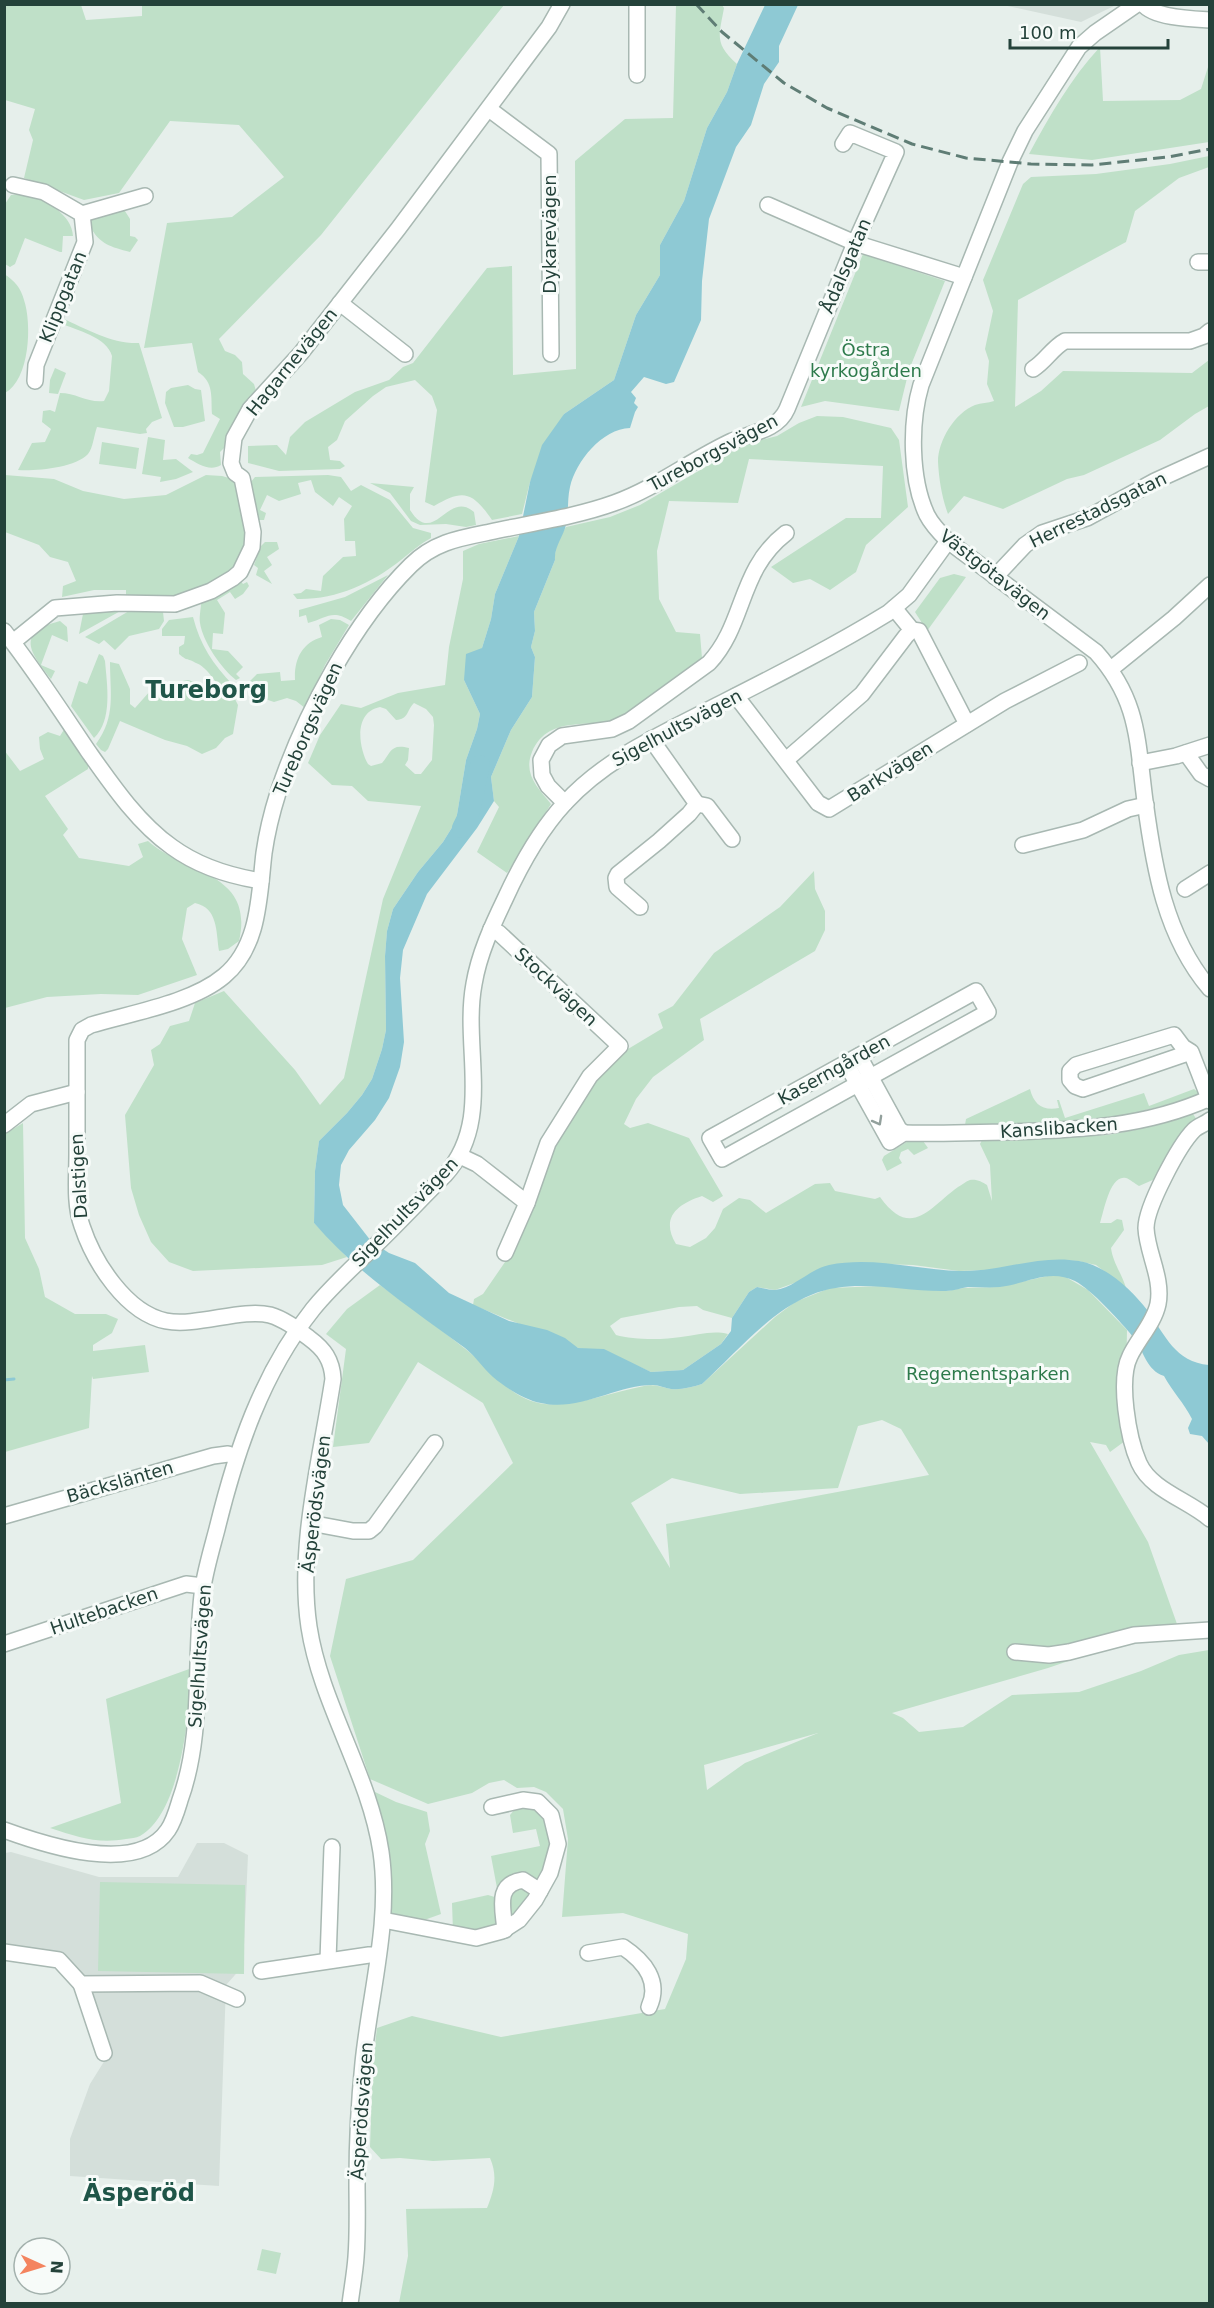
<svg xmlns="http://www.w3.org/2000/svg" width="1214" height="2308" viewBox="0 0 1214 2308" font-family="'DejaVu Sans',sans-serif">
  <style>
    .built { fill: #d4dfda }
    .green { fill: #bfe0c8; fill-rule: evenodd }
    .water { fill: #8ec9d4 }
    .lines { fill: none; stroke-linecap: round; stroke-linejoin: round }
    .stream { stroke: #8ec9d4; stroke-width: 3 }
    .river { stroke: #8ec9d4; stroke-width: 20 }
    .minor-casing { stroke: #a8b8b2; stroke-width: 18 }
    .minor { stroke: #fff; stroke-width: 15 }
    .rail { stroke: #5f7d75; stroke-width: 3; stroke-dasharray: 12 6; stroke-linecap: butt }
    .oneway { stroke: #92a09c }
    .labels { text-anchor: middle; stroke-width: 6; stroke-linejoin: round; paint-order: stroke }
    .street-label { font-size: 18px; fill: #24423a; stroke: #f7fbf9 }
    .park-label { font-size: 18px; fill: #2d7a4b; stroke: #f7fbf9 }
    .district-label { font-size: 24px; font-weight: bold; fill: #1f5548; stroke: #f7fbf9 }
  </style>
  <rect width="100%" height="100%" fill="#e6efeb"/>
  <g class="built">
    <path d="M1003,5L1116,4V5L1081,22Z"/>
    <path d="M197,1843H224L248,1855L243,1966L226,1985L219,2186L70,2176V2139L90,2084L110,2052L84,1976L64,1954L5,1946V1853L11,1852L99,1877H178Z"/>
  </g>
  <g class="green">
    <path d="M142,4L504,5L321,235L219,339L225,351L235,355L242,362L243,374L254,384L256,391L245,405L229,443L220,452L221,465C210,472 198,464 188,458L191,454L197,455L203,453L220,419L212,414C211,397 214,382 198,372L192,343L144,348L167,223L232,217L284,177L239,125L170,121L119,193L84,200L24,178L33,140L29,130L35,109L5,100L4,5H81L86,20L142,16Z"/>
    <path d="M676,5H722L724,8C719,36 714,43 737,64L727,92L707,128L684,201L660,245V275L636,315L614,380L564,414L530,482L522,514L492,520C472,491 463,489 434,506L425,502L437,410L432,396L415,380L386,387L373,396L345,421L337,440L328,447L330,460L340,461L345,466L340,469L279,471L248,463V446L277,445L286,455L290,437L305,422L355,392L389,380L403,367L413,363L487,268L512,266L513,375L576,369L575,161L625,119L673,118Z"/>
    <path d="M1100,47L1103,101L1180,100L1201,89L1209,64V142L1092,160L1029,154C1049,117 1071,78 1100,47Z"/>
    <path d="M1209,156V167L1179,178L1135,211L1126,242L1018,300L1015,407L1041,391L1063,371L1192,373L1209,360V406L1195,414L1160,440L1084,475L1067,479L1003,509L964,496L948,514C942,498 939,480 938,462C938,440 955,413 975,405C981,403 988,403 994,401L987,384L989,361L985,349L993,311L983,280L1023,184L1031,177L1096,174L1170,164Z"/>
    <path d="M27,194C45,200 72,214 73,236H63L62,252H60L25,238L15,264L10,267L5,264L6,224L5,204L11,195Z"/>
    <path d="M123,208L130,219V236L135,237L138,240L130,252C111,247 99,244 90,226L91,218Z"/>
    <path d="M863,254L945,281L909,370L899,411L825,401L801,407Z"/>
    <path d="M4,274C14,280 21,288 24,300C32,324 30,379 5,393Z"/>
    <path d="M62,318C86,329 112,344 139,343L162,418L152,422L146,429L147,433L140,434L97,427C94,435 93,448 88,454C75,468 37,471 18,470L32,443L45,442L51,429L42,422L43,411L50,410L55,412L60,393C76,393 88,403 104,401L109,391L112,356C107,337 76,330 60,323Z"/>
    <path d="M55,368L66,373L58,394L49,393L50,380Z"/>
    <path d="M188,385L195,389L201,390L205,421L183,427H174L165,403L166,392L171,388Z"/>
    <path d="M817,416L843,417L891,428L899,440L908,507L866,545L856,572L830,590L810,579L793,583L771,567L846,518H881L883,466L749,459L738,503L669,501L657,551L659,599L676,632L700,634L702,658C684,672 665,686 647,699C640,705 633,712 625,716C594,732 550,711 532,752C523,774 538,788 551,804L507,873L477,852L499,807L494,801L491,777L511,730L532,697L535,657L531,647L535,631L534,612L555,560C554,549 560,536 566,527L610,517L640,505L745,444L777,436L799,423Z"/>
    <path d="M148,437L165,440L163,460L176,459L193,472L176,479L160,482L161,477L142,474Z"/>
    <path d="M102,442L139,448L136,469L99,464Z"/>
    <path d="M5,475L54,479L83,491L124,499L166,495L206,475L222,476L236,480L249,529L246,552L232,571L215,582L172,600L126,598V590H94L62,597L63,586L76,581L68,562L50,557L39,545L5,532Z"/>
    <path d="M328,475L341,477L351,491L361,485L390,500L413,528L431,533V538C420,544 411,552 401,560C371,584 335,600 297,599L293,594L301,593L306,589L321,591L323,576L343,557L356,556L355,541H345L344,519L352,506L339,497L333,506L315,492L311,480L298,483L301,494L279,501L267,495L260,510L266,513L264,520H257L250,483L255,477Z"/>
    <path d="M370,483L414,487L410,494V510C434,548 448,489 474,512L476,525L466,527L446,524L420,525L411,521L390,493Z"/>
    <path d="M519,536L495,594L491,619L482,648L464,680L480,714L477,729L466,760L456,821L443,842L418,872L393,909L387,931L385,956L386,1030L382,1049L372,1079L362,1095L347,1113L319,1141L315,1171L314,1223L347,1257L322,1265L193,1271L169,1262L151,1242L139,1215L131,1188L125,1115L154,1065L151,1050L160,1044L170,1026L189,1021L195,1003L224,991L295,1070L320,1105L344,1078L383,899L421,806L368,801L352,786L332,785L308,763L320,735L341,704L361,708L398,693L445,685L449,647L463,579V551L479,544ZM414,703L426,709L433,717L434,725L432,760L421,774H415L405,765L408,760L409,748C390,743 391,753 382,763L371,766L368,764C358,746 354,712 380,707L386,709L396,720C409,719 406,711 414,703Z"/>
    <path d="M265,542H277L279,549L267,557L272,565L264,571L272,584L256,575L258,568L254,565L261,546Z"/>
    <path d="M954,574L966,577L927,631L915,612L940,578Z"/>
    <path d="M388,575L351,621C332,609 327,618 308,623L306,615L299,617V610L345,597Z"/>
    <path d="M240,580L243,584L247,582L249,586L243,594L235,599L230,592L217,600L225,613L223,634L213,633L212,649L228,651L243,667L236,674L240,678L236,680C221,668 203,642 200,623C199,616 201,609 201,603L219,594Z"/>
    <path d="M124,609L79,634L83,614L98,611Z"/>
    <path d="M129,611L163,612L164,621L159,629L129,636L115,650L104,640L99,644L85,637Z"/>
    <path d="M193,617C200,645 213,664 233,685V695L238,705L233,734L225,738L216,748L202,754L187,746L165,740L120,721L108,749L105,752L101,750L96,744C116,716 110,694 110,662L119,664L130,689V704L135,708L151,690L172,683L188,680L214,688L215,681C210,674 204,666 196,663C188,658 188,662 179,654V647L184,644L185,636H162V629L169,620Z"/>
    <path d="M331,619L340,620L349,625L325,665L305,708L296,701L287,698L274,702L265,699L250,698L247,684L257,674L280,672L281,681L295,680C294,659 302,643 322,637L319,625Z"/>
    <path d="M60,621L67,627L68,642L52,635L41,665L55,671L51,679C30,652 15,633 60,621Z"/>
    <path d="M99,654L103,656L105,661C107,685 113,720 94,738L71,706L79,681L87,684Z"/>
    <path d="M65,728L88,762V769L45,796L68,829L63,835L79,858L129,866L143,857L138,844L148,841C185,874 255,872 239,941L228,949L219,951C216,931 218,908 195,903L187,908L182,939L197,975L138,995L101,994L47,997L5,1008L4,750L20,771L44,759L40,749L39,737L48,732L60,736Z"/>
    <path d="M814,871L815,889L825,911V930L815,951L700,1019L704,1040L653,1077L636,1099L624,1124L630,1128L648,1123L689,1138L723,1196L713,1202L702,1196C678,1204 660,1217 676,1244L690,1247L706,1238L715,1228L723,1209L739,1198L750,1200L766,1213L815,1184L830,1183L835,1191L875,1199L880,1197C911,1240 929,1208 958,1187C962,1185 966,1181 970,1180C977,1179 982,1182 987,1185L992,1201L990,1165L980,1144L982,1140L1108,1135L1140,1129L1193,1114L1197,1120L1155,1179L1139,1186C1135,1184 1130,1179 1126,1178C1110,1174 1104,1211 1100,1223H1111L1117,1219L1122,1220L1124,1230L1111,1248C1113,1263 1122,1274 1126,1288L1096,1265L1078,1261L1054,1260L989,1270L959,1271L913,1265L850,1263L775,1290L757,1287L749,1292L732,1318L703,1310L697,1306L679,1307L621,1318L610,1326L616,1335C633,1340 663,1340 681,1337C697,1335 713,1330 728,1334L721,1344L683,1370L651,1372L615,1356L578,1348L473,1305L474,1299L483,1294L514,1249L553,1148L596,1081L628,1049L663,1028L658,1014L673,1006L714,953L780,907Z"/>
    <path d="M1030,1089C1034,1105 1043,1111 1059,1108L1057,1100H1059L1065,1118L1144,1093L1149,1106L1194,1089L1199,1093L1190,1099L1105,1120L1073,1123L965,1125L966,1119Z"/>
    <path d="M23,1123L25,1238L39,1269L45,1297L75,1314H106L118,1319L112,1333L93,1345V1351L145,1345L149,1372L93,1379L92,1376L89,1428L5,1452V1134Z"/>
    <path d="M910,1140L923,1141L928,1148L914,1155L908,1149L901,1152L899,1158L902,1163L887,1171L882,1160L884,1156Z"/>
    <path d="M1052,1275L1064,1276L1088,1290L1127,1330L1125,1441L1110,1452L1106,1445L1090,1442L1148,1542L1177,1624L1048,1668L892,1713L903,1718L919,1732L963,1727L1012,1695L1079,1692L1141,1671L1179,1655L1209,1650V2303H399L408,2256L406,2209L487,2208C494,2191 498,2176 490,2158L433,2161L400,2158L381,2159L370,2147L373,2061L377,2028L412,2016L501,2037L665,2009L686,1959L688,1934L623,1913L562,1917L568,1839L563,1809L546,1792L534,1787L517,1788L504,1780L489,1783L472,1793L428,1804L370,1779L330,1656L346,1579L413,1560L513,1463L483,1403L418,1362L369,1443L333,1447L346,1349L326,1334L347,1309L380,1285C409,1306 439,1328 468,1351C491,1370 512,1401 545,1404C578,1406 612,1392 644,1386C654,1384 661,1387 671,1389C682,1390 692,1387 702,1384L775,1317L795,1302L830,1288L881,1286L947,1291L963,1288L998,1287ZM882,1420L901,1429L929,1475L666,1524L670,1568L631,1503L672,1478L740,1494L838,1488L858,1426ZM818,1733L745,1763L707,1790L704,1765Z"/>
    <path d="M192,1668C189,1712 182,1812 140,1836C136,1838 131,1838 126,1839C97,1844 78,1837 50,1828L121,1803L106,1699Z"/>
    <path d="M375,1792L396,1802L427,1812L430,1831L425,1844L441,1914L416,1923L389,1914Z"/>
    <path d="M530,1804C557,1829 554,1850 538,1881L531,1876L502,1883L497,1888L491,1856L540,1846L536,1829L513,1833L510,1815L515,1809Z"/>
    <path d="M100,1882L245,1885L244,1974L98,1971Z"/>
    <path d="M517,1884L532,1892L508,1923L509,1890Z"/>
    <path d="M488,1895L498,1898L501,1928L474,1935L453,1931L452,1903Z"/>
    <path d="M262,2249L281,2253L276,2274L257,2270Z"/>
  </g>
  <path class="water" d="M765,5H798L779,46V62L764,84L751,125L736,147L709,219L702,281L701,320L674,382L666,384L644,377L631,392L636,398L634,403L638,407L635,412L630,428C602,429 576,461 570,487C567,500 569,512 566,525C563,537 554,547 555,560L534,612L535,631L531,647L535,657L532,697L511,730L491,777L494,801L477,828L427,894L403,950L400,978L404,1042L400,1067L389,1098L375,1120L349,1150L341,1165L339,1185L343,1205L371,1241L389,1253L415,1263L449,1293L509,1321L547,1330L565,1338L578,1348L604,1349L651,1372L683,1370L721,1344L731,1331L732,1318L749,1292L757,1287C763,1288 770,1290 775,1290C794,1288 810,1269 829,1265C873,1256 917,1270 961,1271C1000,1272 1039,1254 1079,1261C1105,1265 1132,1290 1148,1311C1165,1335 1175,1362 1209,1365V1444L1202,1436L1190,1434L1188,1428L1192,1419C1184,1403 1172,1391 1164,1376C1146,1370 1144,1351 1134,1338C1122,1323 1091,1289 1075,1281C1049,1268 1026,1284 1000,1287C990,1288 979,1287 968,1287C961,1288 953,1291 946,1291C900,1292 854,1277 811,1295C770,1311 734,1355 702,1384C692,1387 682,1390 671,1389C665,1388 659,1385 653,1385C616,1385 579,1412 541,1403C525,1400 506,1388 493,1377C483,1368 476,1357 465,1348C412,1309 357,1273 314,1223L315,1171L319,1141L347,1113L362,1095L372,1079L382,1049L386,1030L385,956L387,931L393,909L418,872L443,842L456,821L466,760L477,729L480,714L464,680L466,654L482,648L491,619L495,594L519,536L530,482L542,445L564,414L614,380L636,315L660,275V245L684,201L707,128L727,92L737,64Z"/>
  <g class="lines">
    <path class="stream" d="M4,1380L14,1379"/>
    <path class="river" d="M462,828L470,812L480,765"/>
    <g class="minor-casing">
      <g id="minor">
        <path d="M637,4V75"/>
        <path d="M1137,4L1095,33L1079,47L1025,131L1010,162L921,385C910,422 910,479 927,515C932,525 940,533 948,541L1096,652C1139,700 1137,740 1145,801C1154,868 1165,936 1210,989"/>
        <path d="M1143,4C1154,18 1192,19 1210,20"/>
        <path d="M489,109L549,154L551,354"/>
        <path d="M13,185L44,192L82,214L85,242L36,365L35,381"/>
        <path d="M768,205L855,243L964,277"/>
        <path d="M82,214L145,196"/>
        <path d="M1198,262H1210"/>
        <path d="M340,303L405,354"/>
        <path d="M1033,369C1046,361 1052,348 1065,341H1190L1204,336L1210,331"/>
        <path d="M995,577L1025,545L1042,533L1087,518L1155,481L1210,456"/>
        <path d="M894,608L912,630L919,631L967,724"/>
        <path d="M4,631C34,669 61,711 88,751C112,785 138,823 172,847C198,866 230,876 261,881"/>
        <path d="M13,642L55,608L117,603L175,604L211,591L233,578L240,572L252,547L253,532L242,478L235,473L231,463L234,438L250,409L301,353L398,229L549,27L562,4"/>
        <path d="M1111,669L1174,618L1210,585"/>
        <path d="M736,696L818,803L829,809L1005,701L1079,663"/>
        <path d="M1186,753L1201,774L1210,779"/>
        <path d="M786,760L862,694L906,636L912,630"/>
        <path d="M1140,763L1176,756L1210,745"/>
        <path d="M565,803L548,786L542,775L541,760L549,745L562,736L612,729L629,721L709,663C746,623 738,570 786,533"/>
        <path d="M697,804L707,806L732,839"/>
        <path d="M1023,845L1083,830L1128,809L1146,805"/>
        <path d="M1185,889L1210,873"/>
        <path d="M640,907L617,887L616,878L618,874L659,841L689,814L697,804L651,739"/>
        <path d="M491,929L499,933L620,1046L590,1076L548,1143L527,1203L505,1253"/>
        <path d="M976,991L988,1012L722,1159L710,1138Z"/>
        <path d="M1191,1052L1083,1089L1075,1086L1070,1080V1071L1076,1065L1174,1035L1183,1047L1191,1052L1210,1101"/>
        <path d="M859,1056L899,1129L904,1133"/>
        <path d="M846,1063L890,1142L904,1133C939,1134 975,1132 1010,1132C1078,1130 1146,1127 1210,1098"/>
        <path d="M1210,1120C1205,1124 1198,1126 1194,1130C1179,1145 1146,1207 1146,1228C1147,1253 1163,1278 1158,1304C1154,1323 1138,1339 1130,1356C1118,1380 1128,1438 1139,1463C1151,1490 1188,1500 1210,1519"/>
        <path d="M4,1125L31,1104L77,1092"/>
        <path d="M460,1156L477,1164L527,1203"/>
        <path d="M4,1516L213,1456L228,1454L236,1457"/>
        <path d="M310,1523L353,1531H369L375,1526L435,1443"/>
        <path d="M4,1644L186,1584L203,1586"/>
        <path d="M1015,1652L1049,1655L1069,1652L1134,1635L1210,1630"/>
        <path d="M4,1830C45,1845 137,1876 168,1830C174,1821 177,1810 180,1800C205,1731 193,1658 203,1587C206,1568 212,1548 217,1529C236,1451 262,1373 313,1309C334,1283 360,1261 384,1237C404,1217 424,1196 445,1175C494,1121 462,1048 474,984C479,954 492,926 505,899C521,864 539,831 565,803C605,759 660,735 712,708C771,678 831,648 888,613L909,595L948,541"/>
        <path d="M383,1920L476,1938L502,1931L519,1920L535,1900L550,1873L558,1844L551,1815L538,1802L523,1800L492,1807"/>
        <path d="M505,1930C503,1908 495,1884 523,1880L540,1891"/>
        <path d="M4,1952L59,1960L81,1984L200,1983L237,1999"/>
        <path d="M588,1953L623,1947C644,1961 661,1981 649,2007"/>
        <path d="M328,1960L332,1847"/>
        <path d="M261,1971L369,1955H378"/>
        <path d="M81,1984L104,2053"/>
        <path d="M350,2304C352,2288 355,2272 356,2257C358,2232 357,2206 357,2181C357,2142 359,2102 363,2063C370,1993 391,1922 381,1852C369,1773 321,1705 309,1627C297,1547 321,1458 333,1379C332,1360 324,1349 309,1338C297,1329 284,1319 270,1315C242,1308 197,1327 166,1321C126,1313 94,1262 82,1226C74,1204 77,1177 77,1154C77,1116 77,1078 77,1040L82,1030L91,1025C131,1013 192,1003 224,976C260,946 259,895 264,853C267,832 272,812 278,793C303,716 354,621 411,565C434,542 460,538 490,532C531,523 575,517 614,503C656,488 691,460 732,441C751,433 778,430 787,409L855,243L896,152L850,133L843,144"/>
      </g>
    </g>
    <use href="#minor" class="minor"/>
    <path class="rail" d="M696,4L722,32L784,83L827,108L912,144L966,158L1031,164L1092,165L1168,157L1210,149"/>
  </g>
  <defs><path id="oneway-chevron" d="M-2-3.5L2.5 0L-2 3.5" fill="none" stroke-width="1.6" stroke-linecap="round" stroke-linejoin="round" transform="scale(1.5)"/></defs>
  <use class="oneway" href="#oneway-chevron" transform="translate(878 1121) rotate(61)"/>
  <g class="labels">
    <g class="street-label">
      <text transform="translate(550 234) rotate(-90)" y="6">Dykarevägen</text>
      <text transform="translate(846 266) rotate(-67)" y="6">Ådalsgatan</text>
      <text transform="translate(63 297) rotate(-68)" y="6">Klippgatan</text>
      <text transform="translate(292 362) rotate(-51)" y="6">Hagarnevägen</text>
      <text transform="translate(713 453) rotate(-28)" y="6">Tureborgsvägen</text>
      <text transform="translate(1098 510) rotate(-26)" y="6">Herrestadsgatan</text>
      <text transform="translate(995 575) rotate(38)" y="6">Västgötavägen</text>
      <text transform="translate(677 728) rotate(-28)" y="6">Sigelhultsvägen</text>
      <text transform="translate(308 729) rotate(-66)" y="6">Tureborgsvägen</text>
      <text transform="translate(890 772) rotate(-32)" y="6">Barkvägen</text>
      <text transform="translate(556 987) rotate(43)" y="6">Stockvägen</text>
      <text transform="translate(834 1070) rotate(-29)" y="6">Kaserngården</text>
      <text transform="translate(1059 1128) rotate(-4)" y="6">Kanslibacken</text>
      <text transform="translate(79 1176) rotate(-93)" y="6">Dalstigen</text>
      <text transform="translate(405 1212) rotate(-46)" y="6">Sigelhultsvägen</text>
      <text transform="translate(120 1482) rotate(-16)" y="6">Bäckslänten</text>
      <text transform="translate(316 1504) rotate(-83)" y="6">Äsperödsvägen</text>
      <text transform="translate(104 1611) rotate(-19)" y="6">Hultebacken</text>
      <text transform="translate(200 1656) rotate(-86)" y="6">Sigelhultsvägen</text>
      <text transform="translate(362 2111) rotate(-86)" y="6">Äsperödsvägen</text>
    </g>
    <g class="park-label">
      <text x="866" y="356">Östra<tspan x="866" dy="21">kyrkogården</tspan></text>
      <text x="988" y="1380">Regementsparken</text>
    </g>
    <g class="district-label">
      <text x="206" y="698">Tureborg</text>
      <text x="139" y="2201">Äsperöd</text>
    </g>
  </g>
  <rect width="1214" height="2308" fill="none" stroke="#24423a" stroke-width="12"/>
  <g transform="translate(42 2266) rotate(94)"><circle r="28" fill="#f7fbf9" stroke="#a3b1ad" stroke-width="1.5"/>
  <path d="M0-4.5L10 22L0 15L-10 22Z" fill="#f4845f"/>
  <text y="-9" font-size="16" font-weight="bold" text-anchor="middle" fill="#24423a">N</text>
  </g>
  <path d="M1010 39v9h158v-9" fill="none" stroke="#24423a" stroke-width="3"/>
  <text x="1019" y="39" font-size="18" fill="#24423a" stroke="#f7fbf9" stroke-width="4.5" paint-order="stroke">100 m</text>
</svg>
